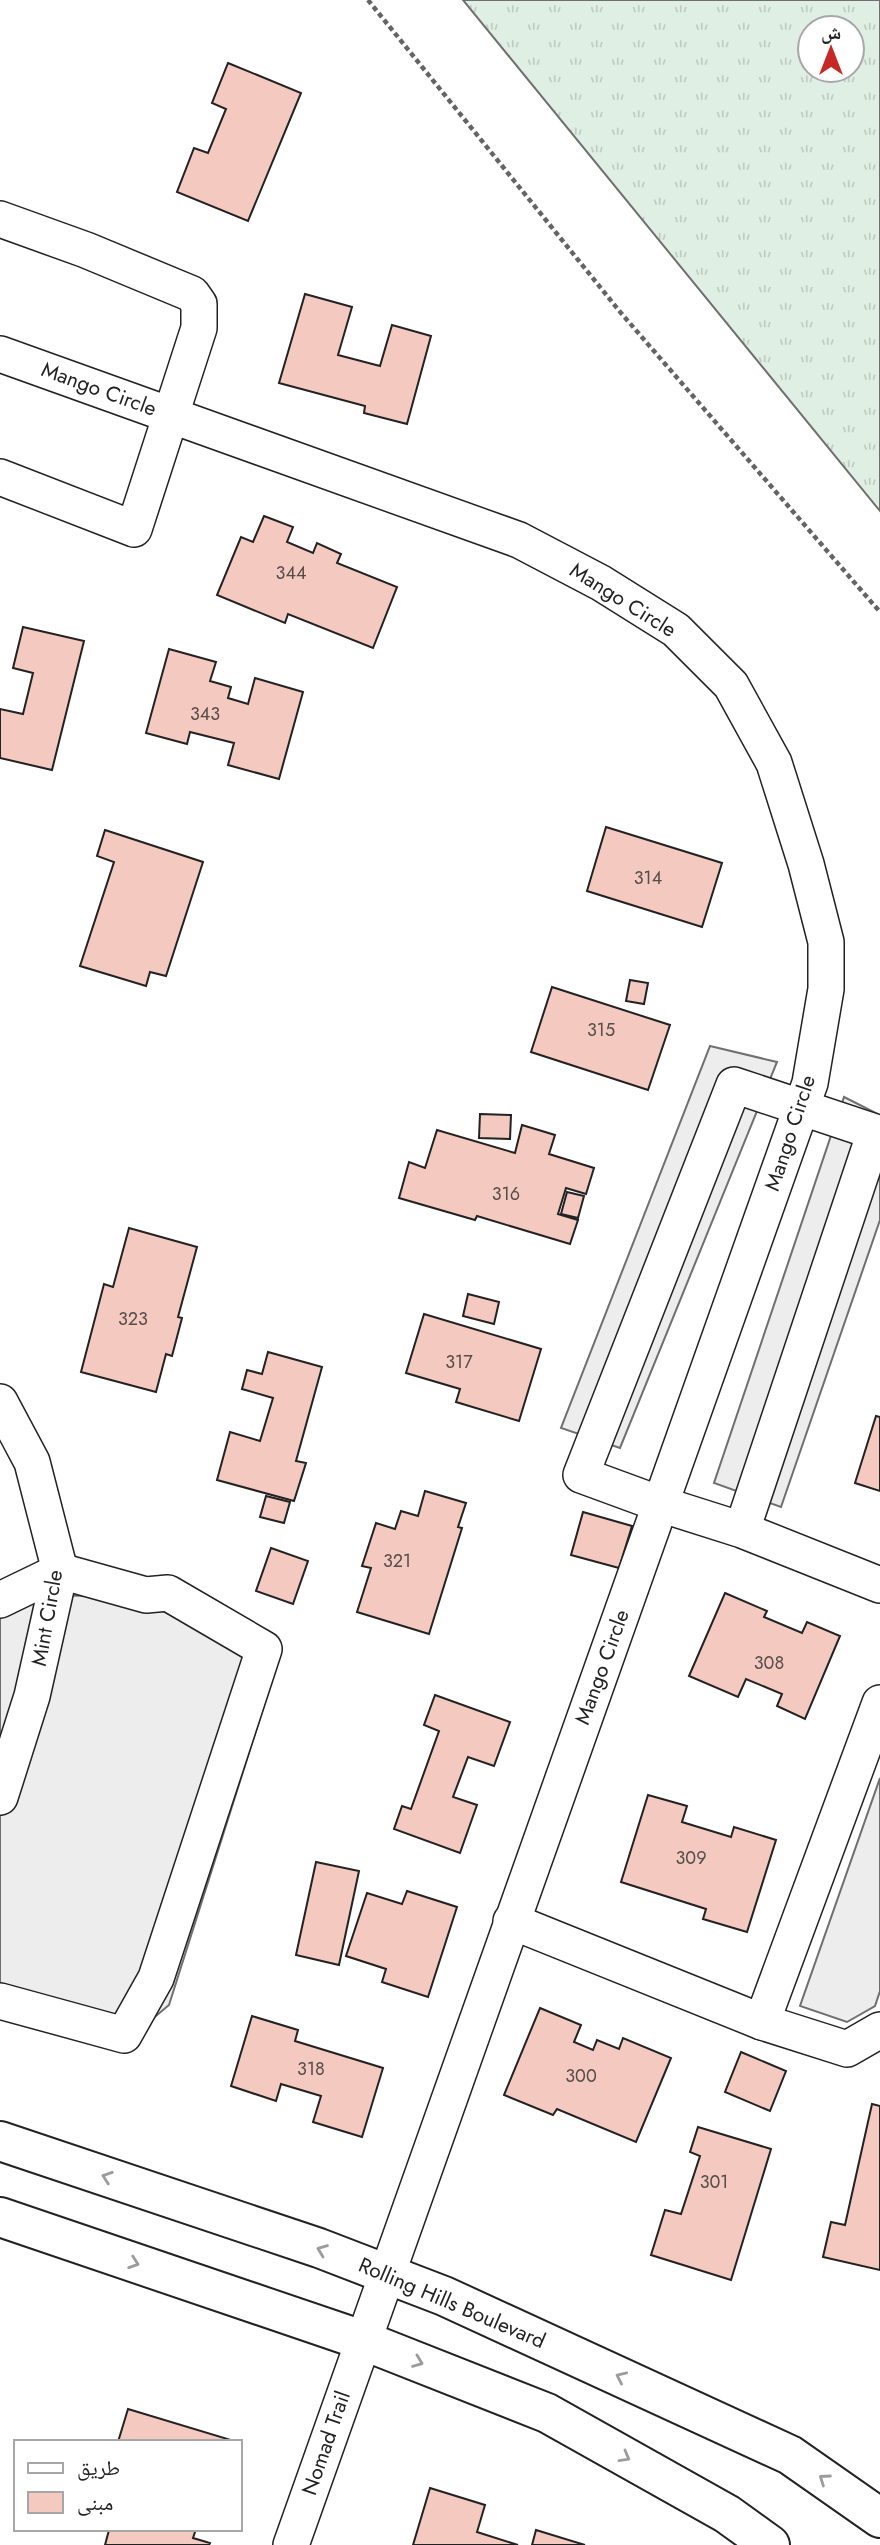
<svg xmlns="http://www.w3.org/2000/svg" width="880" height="2545" viewBox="0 0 880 2545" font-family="Jost,'Noto Naskh Arabic',sans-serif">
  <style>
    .grass { fill: url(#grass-tufts); stroke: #6f6f6f; stroke-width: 2; fill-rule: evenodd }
    .parking { fill: #ededed; stroke: #6f6f6f; stroke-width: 2 }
    .building { fill: #f3c9c0; stroke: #222; stroke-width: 2 }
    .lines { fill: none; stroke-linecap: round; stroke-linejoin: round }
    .minor-casing { stroke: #222; stroke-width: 38 }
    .major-casing { stroke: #222; stroke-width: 42 }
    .path { stroke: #646464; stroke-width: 4.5; stroke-dasharray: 5 3.5; stroke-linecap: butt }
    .minor { stroke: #fff; stroke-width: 35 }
    .major { stroke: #fff; stroke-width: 38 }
    .oneway { stroke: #9c9c9c }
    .labels { text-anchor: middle; stroke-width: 5; stroke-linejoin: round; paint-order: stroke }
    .number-label { font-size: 18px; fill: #564c4a }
    .street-label { font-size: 21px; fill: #222; stroke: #fff }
  </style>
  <defs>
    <pattern id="grass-tufts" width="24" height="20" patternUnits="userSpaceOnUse" patternTransform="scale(1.75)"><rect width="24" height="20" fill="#e0efe3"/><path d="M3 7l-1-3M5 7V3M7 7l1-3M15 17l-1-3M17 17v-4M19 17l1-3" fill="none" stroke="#c0cdc2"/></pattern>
  </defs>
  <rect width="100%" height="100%" fill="#fff"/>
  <path class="grass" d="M463,0H880V511ZM810,28H852V70H810Z"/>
  <g class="parking">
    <path d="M710,1046L777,1062L620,1448L561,1428Z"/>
    <path d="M844,1097L880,1115V1220L781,1507L714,1483Z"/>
    <path d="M133,1595L204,1610L282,1649L169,2005L137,2032L0,2005V1602L54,1596Z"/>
    <path d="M880,1778V1991L875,2006L847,2022L800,2006Z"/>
  </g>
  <g class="building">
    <path d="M228,63L301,93L248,221L177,192L194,148L208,153L226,109L212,103Z"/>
    <path d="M305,294L352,307L338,355L380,366L392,325L431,336L407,424L364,413L365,406L279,383Z"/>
    <path d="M264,516L293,527L287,542L313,553L317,543L341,554L337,563L397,587L373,648L288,614L285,623L217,595L241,537L253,542Z"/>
    <path d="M23,627L84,641L52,770L0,758V709L23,714L33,673L13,668Z"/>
    <path d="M169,649L216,662L210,681L231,687L228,698L248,704L255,678L303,692L279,779L228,765L234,743L190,732L187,744L146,733Z"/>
    <path d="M606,827L722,863L702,927L587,891Z"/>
    <path d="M105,830L203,862L166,976L150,972L146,986L80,966L114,862L97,856Z"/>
    <path d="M630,980L648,983L644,1004L626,1001Z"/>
    <path d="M552,987L670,1025L648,1090L531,1052Z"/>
    <path d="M480,1114L511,1115L510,1139L479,1138Z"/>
    <path d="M522,1125L555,1135L549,1154L594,1168L586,1194L566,1188L558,1214L578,1220L570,1244L477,1216L475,1220L399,1198L409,1162L425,1168L437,1130L515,1153Z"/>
    <path d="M567,1192L584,1196L578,1218L561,1214Z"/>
    <path d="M129,1228L197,1247L178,1317L182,1318L172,1356L166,1354L156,1392L81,1372L104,1284L113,1287Z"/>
    <path d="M468,1294L499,1302L494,1324L463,1316Z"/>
    <path d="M424,1314L541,1349L519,1421L456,1402L460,1389L406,1373Z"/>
    <path d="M268,1352L322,1367L296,1461L306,1463L294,1501L217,1480L230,1432L260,1441L273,1398L242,1389L247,1370L262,1374Z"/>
    <path d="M876,1416L880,1417V1491L855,1483Z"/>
    <path d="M425,1491L466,1503L458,1527L462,1528L429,1634L357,1612L371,1568L362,1566L376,1523L395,1529L401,1511L418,1516Z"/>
    <path d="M266,1496L290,1502L284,1523L260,1517Z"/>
    <path d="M583,1512L632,1526L619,1568L571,1555Z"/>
    <path d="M271,1548L308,1561L293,1604L256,1591Z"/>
    <path d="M725,1593L767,1611L764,1617L802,1633L807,1622L840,1636L805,1719L777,1706L782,1694L746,1679L738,1697L689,1676Z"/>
    <path d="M435,1695L510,1722L494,1766L468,1757L453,1797L477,1805L460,1853L394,1829L402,1806L411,1809L439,1731L424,1725Z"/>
    <path d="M648,1795L687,1806L682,1822L731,1837L734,1827L776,1840L747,1932L703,1919L706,1909L621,1882Z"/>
    <path d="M316,1862L359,1871L339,1965L296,1955Z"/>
    <path d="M407,1891L457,1907L428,1997L382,1982L386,1969L346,1956L367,1893L402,1904Z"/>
    <path d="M540,2008L581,2025L574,2042L593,2050L597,2040L619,2049L623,2038L671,2058L636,2142L557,2109L553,2115L504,2095Z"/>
    <path d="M252,2016L298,2030L295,2041L383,2068L362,2137L313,2122L321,2096L281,2084L276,2101L231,2086Z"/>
    <path d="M741,2052L786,2071L770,2111L725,2092Z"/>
    <path d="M872,2104L880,2106V2270L823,2257L831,2222L845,2225Z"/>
    <path d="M698,2127L771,2149L731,2280L651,2255L665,2210L681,2214L700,2156L690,2152Z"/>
    <path d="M128,2409L231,2440L230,2442H118Z"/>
    <path d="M430,2488L485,2505L477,2532L518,2545H413Z"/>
    <path d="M120,2529H196L193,2538L210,2543L209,2545H105L109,2530Z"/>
    <path d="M536,2530L585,2545H532Z"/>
  </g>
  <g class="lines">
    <g class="minor-casing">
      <g id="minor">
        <path d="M0,219L86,250L192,294L199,304V328L134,529L0,477"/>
        <path d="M0,354L519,540L601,583L676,630L731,685L774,763L806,864L826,942V989L810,1083L291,2545"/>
        <path d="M0,1402L32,1462L60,1571L32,1696L0,1797"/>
        <path d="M742,1530L875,1132L734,1085L581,1475L660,1504L742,1530L880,1585"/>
        <path d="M0,1600L60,1571L146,1595L168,1593L264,1649L156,1978L124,2035L0,2001"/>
        <path d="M511,1921L762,2022L847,2049L880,2030"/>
        <path d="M762,2022L880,1703"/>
      </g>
    </g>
    <g class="major-casing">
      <g id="major">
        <path d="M0,2141L319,2248L444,2296L790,2455L880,2518"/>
        <path d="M0,2217L362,2340L547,2413L727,2514L770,2545"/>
      </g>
    </g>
    <path class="path" d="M368,0L621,313L880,612"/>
    <use href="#minor" class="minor"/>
    <use href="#major" class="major"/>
  </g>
  <defs><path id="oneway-chevron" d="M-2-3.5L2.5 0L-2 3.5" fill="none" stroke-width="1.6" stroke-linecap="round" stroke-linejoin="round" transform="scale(1.75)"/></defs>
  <g class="oneway">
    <use href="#oneway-chevron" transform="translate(107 2177) rotate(-161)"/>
    <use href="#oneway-chevron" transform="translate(322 2250) rotate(-159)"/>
    <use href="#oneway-chevron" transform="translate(134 2263) rotate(19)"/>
    <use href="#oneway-chevron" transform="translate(418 2362) rotate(21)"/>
    <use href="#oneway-chevron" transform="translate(621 2377) rotate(-155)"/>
    <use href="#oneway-chevron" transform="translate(625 2457) rotate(29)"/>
    <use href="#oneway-chevron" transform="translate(824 2479) rotate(-145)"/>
  </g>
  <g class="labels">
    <g class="number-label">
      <text x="291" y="579">344</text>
      <text x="205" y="720">343</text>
      <text x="648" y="884">314</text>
      <text x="601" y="1036">315</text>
      <text x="506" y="1200">316</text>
      <text x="133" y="1325">323</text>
      <text x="459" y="1368">317</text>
      <text x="397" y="1567">321</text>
      <text x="769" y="1669">308</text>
      <text x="691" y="1864">309</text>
      <text x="311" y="2075">318</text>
      <text x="581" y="2082">300</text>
      <text x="714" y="2188">301</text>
    </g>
    <g class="street-label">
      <text transform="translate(99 389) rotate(20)" y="7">Mango Circle</text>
      <text transform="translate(623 600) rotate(32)" y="7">Mango Circle</text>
      <text transform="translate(790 1133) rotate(-72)" y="7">Mango Circle</text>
      <text transform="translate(47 1618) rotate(-80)" y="7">Mint Circle</text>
      <text transform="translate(602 1667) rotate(-70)" y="7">Mango Circle</text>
      <text transform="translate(452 2303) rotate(23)" y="7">Rolling Hills Boulevard</text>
      <text transform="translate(326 2443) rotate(-71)" y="7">Nomad Trail</text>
    </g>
  </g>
  <rect x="14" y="2440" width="228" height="91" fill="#ffffff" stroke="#a7a7a7" stroke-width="2"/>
  <rect x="28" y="2463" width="35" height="10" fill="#ffffff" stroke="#a7a7a7" stroke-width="2"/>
  <text x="77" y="2475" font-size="21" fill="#222222">طريق</text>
  <rect x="28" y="2492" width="35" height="21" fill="#f3c9c0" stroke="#a7a7a7" stroke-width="2"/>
  <text x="77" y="2510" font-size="21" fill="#222222">مبنى</text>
  <g transform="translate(831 49)"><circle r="33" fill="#ffffff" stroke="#a7a7a7" stroke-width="2"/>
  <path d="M0-5L12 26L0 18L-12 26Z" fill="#c62828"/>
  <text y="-10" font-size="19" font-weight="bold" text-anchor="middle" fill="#222222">ش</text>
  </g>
</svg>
